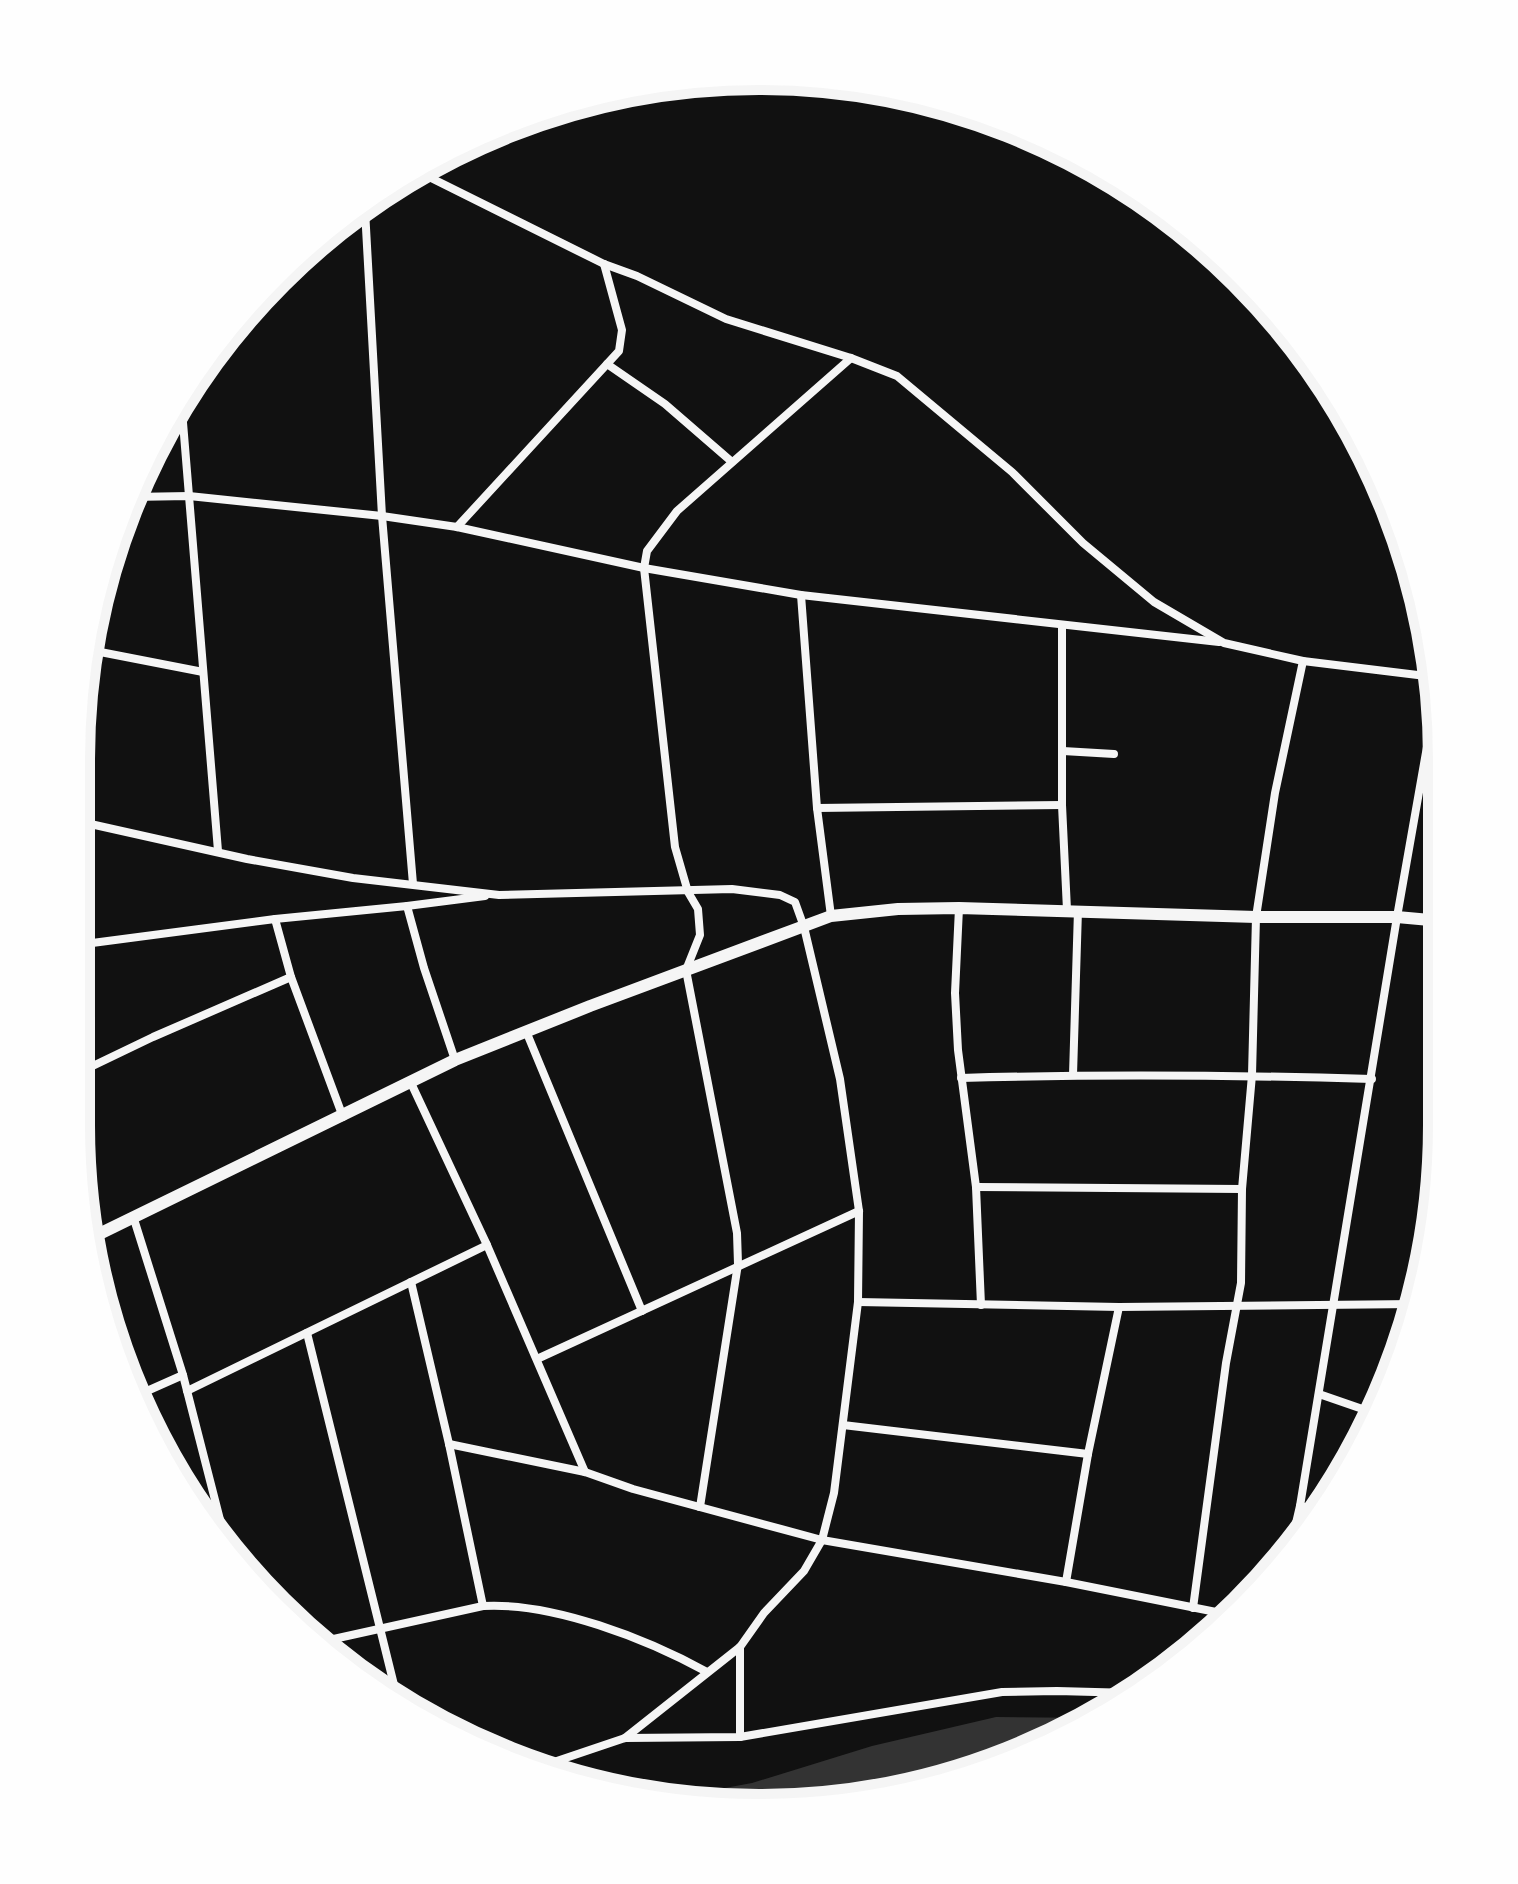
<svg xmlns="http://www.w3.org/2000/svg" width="1518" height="1884" viewBox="0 0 1518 1884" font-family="Poppins,sans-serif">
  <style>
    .water { fill: #333 }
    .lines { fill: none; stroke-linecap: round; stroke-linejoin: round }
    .minor { stroke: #f5f5f5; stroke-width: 8 }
    .secondary { stroke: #f5f5f5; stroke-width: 12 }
    .rim { fill: none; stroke: #f5f5f5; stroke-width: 10 }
  </style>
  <rect width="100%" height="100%" fill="#111"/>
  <path class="water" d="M996,1717L1096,1718L935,1785L759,1808L676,1797L752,1783L872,1746Z"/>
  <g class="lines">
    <g class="minor">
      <path d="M415,170L604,264L637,276L726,319L851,358L897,376L1012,472L1083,543L1154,602L1224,643L1303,661L1434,677"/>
      <path d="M365,210L382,516L413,884"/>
      <path d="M607,364L665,404L732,462"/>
      <path d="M181,398L218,851"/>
      <path d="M131,497L189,496L382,516L457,527L644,568L801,595L1219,642"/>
      <path d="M457,527L619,351L622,330L604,264"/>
      <path d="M801,595L817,808L831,916"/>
      <path d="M1062,625V805L1067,910"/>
      <path d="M90,650L203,672"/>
      <path d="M1063,751L1114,754"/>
      <path d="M817,808L1062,805"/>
      <path d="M77,821L247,859L353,878L499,895L732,889L780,895L795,902L804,927L840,1079L859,1211L858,1302L834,1493L822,1540L804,1571L764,1613L740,1647L625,1738"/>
      <path d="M959,908L955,993L958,1050L976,1187L981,1305"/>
      <path d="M275,919L291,977L343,1117"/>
      <path d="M77,945L275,919L407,906"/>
      <path d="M526,1031L642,1311"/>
      <path d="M455,1060L424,968L407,906L485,896"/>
      <path d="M76,1074L153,1037L291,977"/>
      <path d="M1073,1075L1078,910"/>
      <path d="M961,1078C1098,1074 1235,1075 1372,1079"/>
      <path d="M411,1083L487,1245L585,1472"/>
      <path d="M976,1187L1242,1189"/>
      <path d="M133,1216L183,1375L226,1543"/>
      <path d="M411,1282L449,1444L483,1606"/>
      <path d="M858,1302L1119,1307L1415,1304"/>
      <path d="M307,1333L398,1701"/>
      <path d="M537,1359L859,1211"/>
      <path d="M187,1391L487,1245"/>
      <path d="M1319,1394L1374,1413"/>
      <path d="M138,1395L183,1375"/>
      <path d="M843,1425L1088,1454"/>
      <path d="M449,1444L585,1472L633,1489L822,1540L1066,1582L1231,1615"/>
      <path d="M1300,1506L1319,1510"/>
      <path d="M700,1507L738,1264L737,1233L686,970L700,935L698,909L688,892L675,847L644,568L647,551L677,511L851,358"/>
      <path d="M1289,1553L1300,1506L1397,917L1437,690"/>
      <path d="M1066,1582L1088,1454L1119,1307"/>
      <path d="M1193,1608L1226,1363L1241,1283L1242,1189L1252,1075L1256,917L1275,793L1303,661"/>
      <path d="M320,1642L483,1606C553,1602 647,1639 707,1672"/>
      <path d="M740,1737V1647"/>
      <path d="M539,1767L625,1738L740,1737L1002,1692L1057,1691L1133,1693"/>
    </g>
    <path class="secondary" d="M91,1238L455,1060L590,1006L831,916L898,909L959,908L1256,917H1397L1441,921"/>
  </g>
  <path d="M0 0H1518V1884H0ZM759 90H759A669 669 0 0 1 1428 759V1125A669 669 0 0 1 759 1794H759A669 669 0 0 1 90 1125V759A669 669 0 0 1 759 90Z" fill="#fefefe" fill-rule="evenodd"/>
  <path class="rim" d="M759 90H759A669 669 0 0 1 1428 759V1125A669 669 0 0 1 759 1794H759A669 669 0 0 1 90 1125V759A669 669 0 0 1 759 90Z"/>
</svg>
